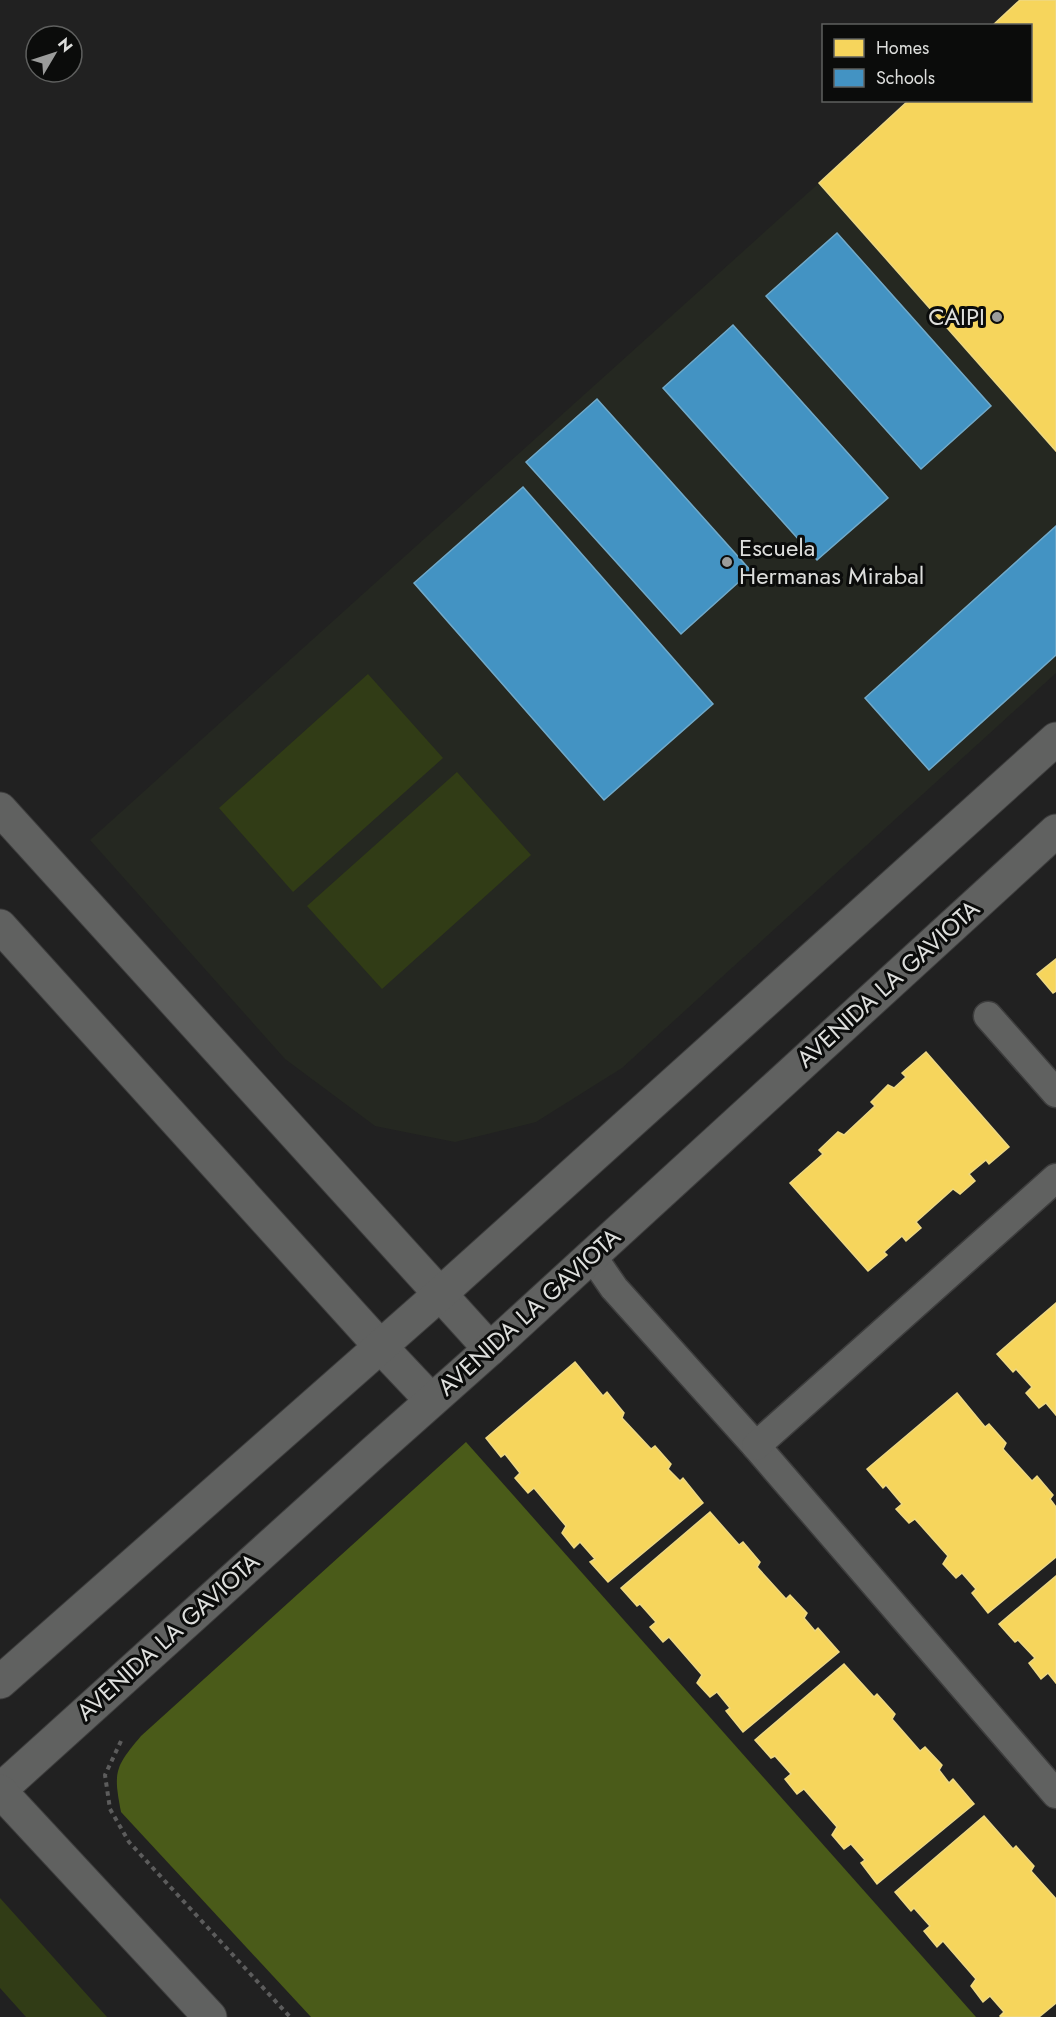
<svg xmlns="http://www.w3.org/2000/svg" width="1056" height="2017" viewBox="0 0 1056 2017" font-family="Jost,sans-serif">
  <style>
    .built { fill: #252821 }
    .green { fill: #313c16 }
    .forest { fill: #4a5b19 }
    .homes { fill: #f6d55c; stroke: #eed882; stroke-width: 1.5 }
    .schools { fill: #4393c3; stroke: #71aaca; stroke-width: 1.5 }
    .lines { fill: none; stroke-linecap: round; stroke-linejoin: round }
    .lane-casing { stroke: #3d3d3d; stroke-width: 31 }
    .street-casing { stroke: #3d3d3d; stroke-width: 35 }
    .path { stroke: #5c5c5c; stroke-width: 4; stroke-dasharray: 4.5 4.5; stroke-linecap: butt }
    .lane { stroke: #606160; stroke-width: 28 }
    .street { stroke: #606160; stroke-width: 33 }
    .poi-dot { fill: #9b9c9b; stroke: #0b0c0b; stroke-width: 2 }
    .labels { text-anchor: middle; stroke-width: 6; stroke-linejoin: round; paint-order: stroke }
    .poi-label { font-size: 24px; fill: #dddedc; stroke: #0b0c0b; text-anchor: end }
    .street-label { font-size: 24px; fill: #dddedc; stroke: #0b0c0b }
  </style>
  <rect width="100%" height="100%" fill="#212121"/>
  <path class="built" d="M819,183L1056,451V673L622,1068L536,1122L455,1142L375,1126L285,1059L90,840Z"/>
  <g class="green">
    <path d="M368,674L443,758L293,892L219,808Z"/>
    <path d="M457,772L531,855L382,989L307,906Z"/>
    <path d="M0,1898L107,2017H26L0,1988Z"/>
  </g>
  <path class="forest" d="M466,1442L976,2017H311L121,1812C113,1771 115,1767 141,1736Z"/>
  <g class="homes">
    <path d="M1020,0H1056V451L819,183L909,100H1030V26H992Z"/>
    <path d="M1056,959V991L1053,993L1037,974Z"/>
    <path d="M926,1052L1009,1147L989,1164L986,1160L969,1174L975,1181L960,1194L953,1189L916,1222L921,1228L906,1241L902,1236L884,1252L887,1255L868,1271L790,1183L823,1154L819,1150L838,1132L844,1135L875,1106L871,1102L888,1085L894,1088L906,1077L902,1073Z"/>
    <path d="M1056,1303V1415L1046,1403L1039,1408L1026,1393L1032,1387L1016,1369L1013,1372L997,1354Z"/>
    <path d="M575,1362L603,1396L607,1392L624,1413L622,1418L651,1449L655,1446L671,1464L668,1469L680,1481L683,1478L703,1503L608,1582L590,1562L595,1559L580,1542L574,1548L562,1533L566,1526L534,1488L528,1493L515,1478L520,1473L505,1454L501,1457L486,1438Z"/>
    <path d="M957,1393L985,1427L989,1424L1006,1443L1003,1449L1032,1481L1037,1476L1053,1495L1050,1499L1056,1507V1557L988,1613L972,1593L976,1589L962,1573L956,1578L943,1564L948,1556L915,1519L909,1523L896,1509L902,1504L886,1485L883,1488L867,1469Z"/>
    <path d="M710,1512L739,1545L743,1542L760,1562L757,1567L786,1599L790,1595L807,1613L804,1618L815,1631L818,1628L839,1652L743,1732L726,1711L730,1708L717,1692L710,1697L697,1683L702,1675L669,1637L663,1642L650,1627L656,1622L640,1604L637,1606L621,1588Z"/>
    <path d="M1056,1576V1683L1048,1673L1041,1679L1029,1663L1035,1658L1018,1640L1015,1642L999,1624Z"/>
    <path d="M844,1664L874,1697L877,1694L895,1714L892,1719L920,1751L925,1747L942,1765L939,1770L949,1783L953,1779L974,1804L877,1884L861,1863L865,1860L851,1844L844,1849L832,1835L837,1827L804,1789L797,1794L785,1779L791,1774L775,1756L771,1758L755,1740Z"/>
    <path d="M984,1816L1013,1849L1016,1846L1034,1866L1031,1871L1056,1899V2003L1039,2017H1001L1000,2016L1004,2012L990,1996L983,2002L971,1986L976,1979L943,1941L937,1947L924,1931L930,1926L914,1908L911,1911L895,1892Z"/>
  </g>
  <g class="schools">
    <path d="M837,233L991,406L921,469L766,296Z"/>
    <path d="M733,325L888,498L817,560L663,388Z"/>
    <path d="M597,399L751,571L681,634L526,462Z"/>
    <path d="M523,487L713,704L604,800L414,583Z"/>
    <path d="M1056,526V655L929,770L865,698Z"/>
  </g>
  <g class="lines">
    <g class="lane-casing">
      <g id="lane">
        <path d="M988,1016L1056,1093"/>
        <path d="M592,1256L614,1288L756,1446L1056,1794"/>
        <path d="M756,1446L1056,1178"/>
      </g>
    </g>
    <g class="street-casing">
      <g id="street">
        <path d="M0,809L490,1349"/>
        <path d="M0,926L380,1346L431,1400"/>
        <path d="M0,1682L440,1294L1056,739"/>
        <path d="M0,1790L374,1452L490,1349L1056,831"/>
        <path d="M0,1791L210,2017"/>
      </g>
    </g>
    <path class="path" d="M121,1741L105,1775L110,1809L129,1842L290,2017"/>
    <use href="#lane" class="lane"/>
    <use href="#street" class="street"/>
  </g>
  <g class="poi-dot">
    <circle cx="997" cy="317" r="6"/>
    <circle cx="727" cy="562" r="6"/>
  </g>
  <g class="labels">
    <g class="poi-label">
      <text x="985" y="325">CAIPI</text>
      <text x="739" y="556" text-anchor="start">Escuela<tspan x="739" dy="28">Hermanas Mirabal</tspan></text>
    </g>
    <g class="street-label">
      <text transform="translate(888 984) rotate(-42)" y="8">AVENIDA LA GAVIOTA</text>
      <text transform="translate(529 1312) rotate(-42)" y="8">AVENIDA LA GAVIOTA</text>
      <text transform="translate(168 1637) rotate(-42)" y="8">AVENIDA LA GAVIOTA</text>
    </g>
  </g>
  <rect x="822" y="24" width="210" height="78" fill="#0b0c0b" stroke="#5f605f" stroke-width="1.5"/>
  <rect x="834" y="39" width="30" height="18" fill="#f6d55c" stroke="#5f605f" stroke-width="1.5"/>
  <text x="876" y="54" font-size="18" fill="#dddedc">Homes</text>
  <rect x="834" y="69" width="30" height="18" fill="#4393c3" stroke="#5f605f" stroke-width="1.5"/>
  <text x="876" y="84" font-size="18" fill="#dddedc">Schools</text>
  <g transform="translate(54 54) rotate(51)"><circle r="28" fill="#0b0c0b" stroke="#5f605f" stroke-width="1.5"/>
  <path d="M0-4.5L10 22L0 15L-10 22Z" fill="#9b9c9b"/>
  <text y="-9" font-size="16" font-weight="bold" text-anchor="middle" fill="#dddedc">N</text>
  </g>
</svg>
